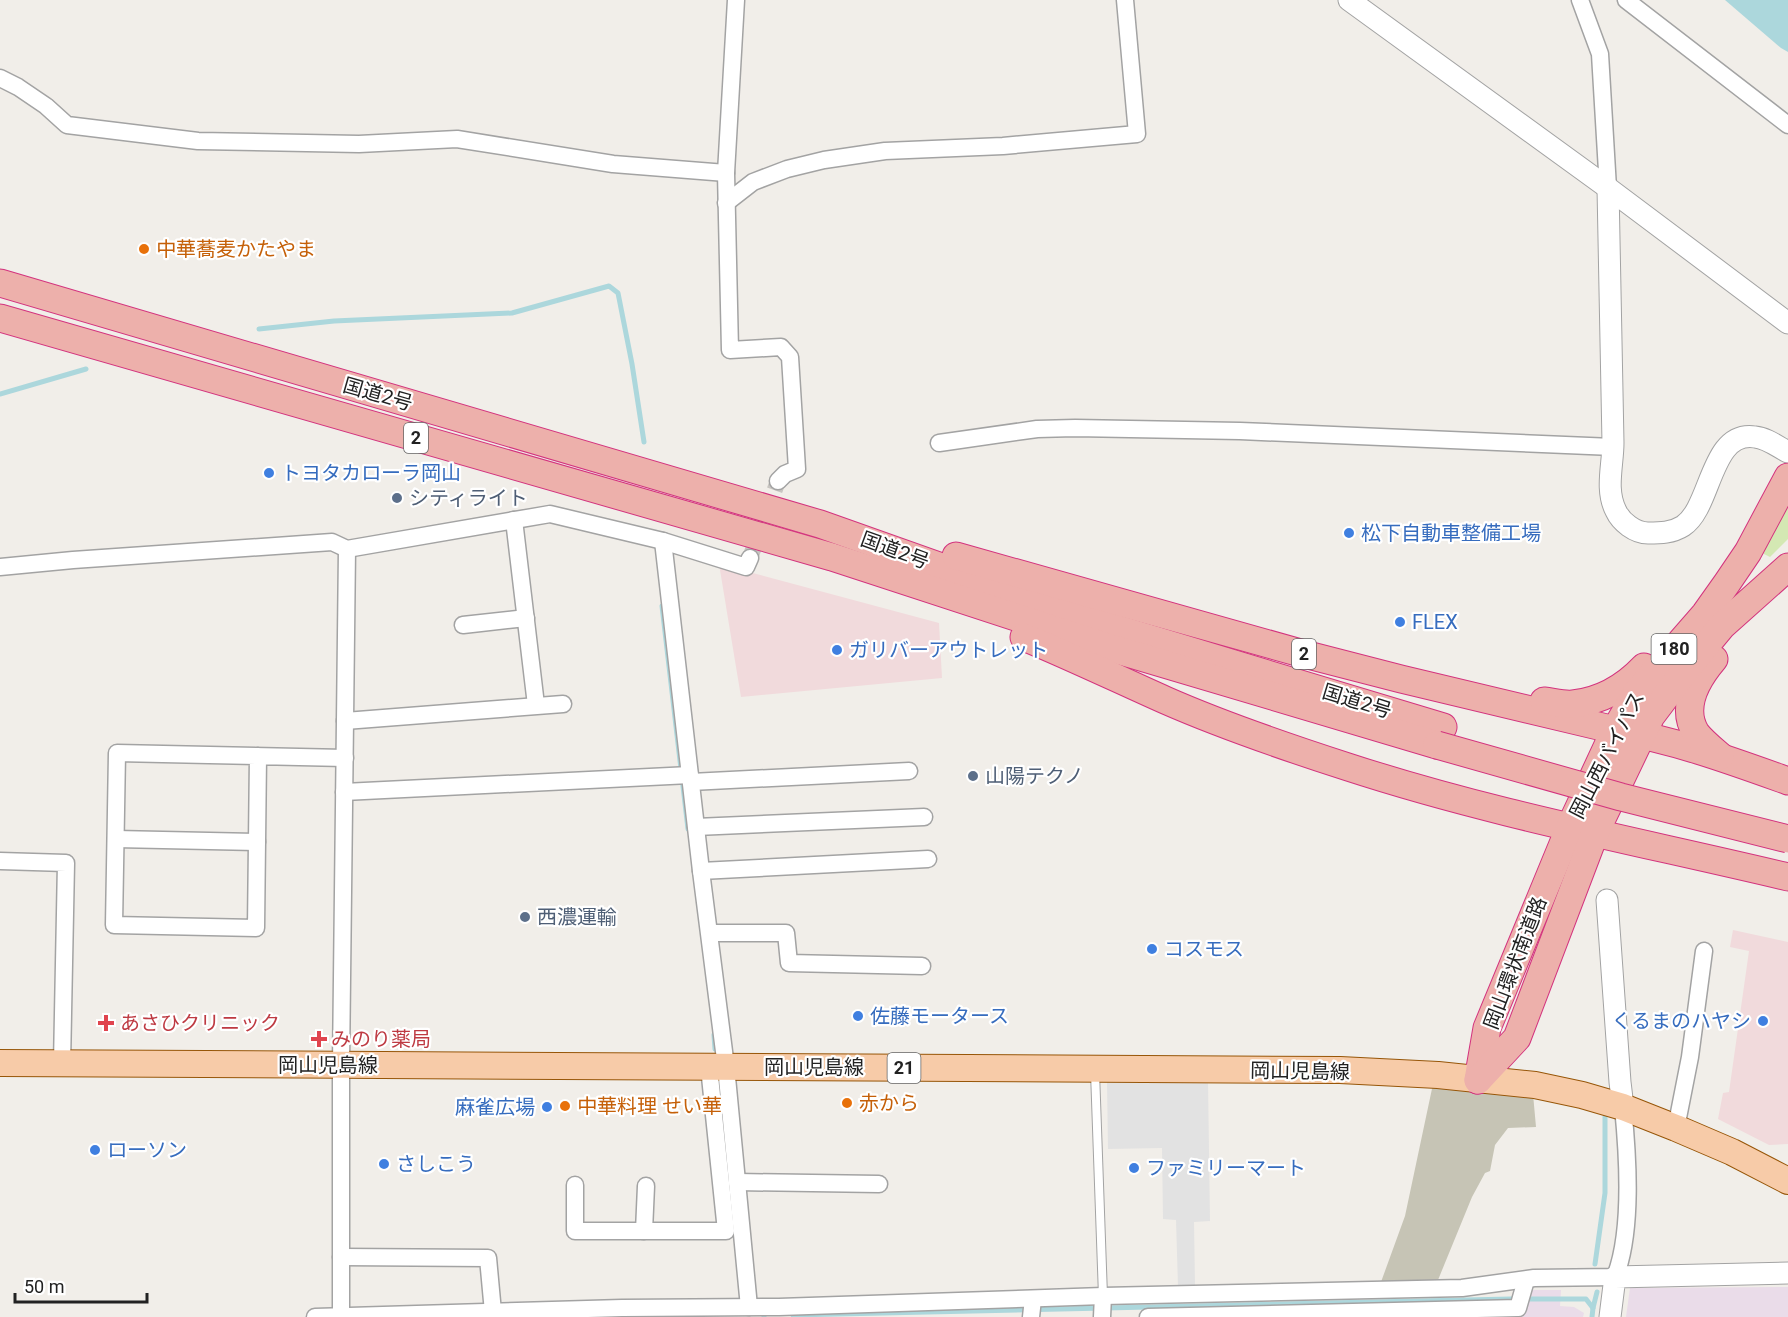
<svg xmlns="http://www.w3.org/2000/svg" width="1788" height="1317" viewBox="0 0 1788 1317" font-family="Roboto,'Noto Sans JP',sans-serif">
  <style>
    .commercial { fill: #f1dadc }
    .industrial { fill: #eadce9 }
    .construction { fill: #c6c4b5 }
    .grass { fill: #d4e8b3 }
    .parking { fill: #e2e2e2 }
    .water { fill: #acd7dc }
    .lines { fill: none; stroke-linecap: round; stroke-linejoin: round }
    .stream { stroke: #acd7dc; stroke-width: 5 }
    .minor-tunnel { stroke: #c8c5c1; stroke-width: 16; stroke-dasharray: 16 8; stroke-linecap: butt }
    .service-casing { stroke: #a3a3a3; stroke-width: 10 }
    .minor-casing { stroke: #a3a3a3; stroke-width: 19 }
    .tertiary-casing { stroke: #a3a3a3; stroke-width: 23 }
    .primary-casing { stroke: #975608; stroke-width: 28 }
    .trunk-casing { stroke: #d3337e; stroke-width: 29 }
    .service { stroke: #fff; stroke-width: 8 }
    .minor { stroke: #fff; stroke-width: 16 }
    .tertiary { stroke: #fff; stroke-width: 21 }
    .primary { stroke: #f7cba8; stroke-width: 26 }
    .trunk { stroke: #edb0ab; stroke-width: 27 }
    .trunk-bridge-casing { stroke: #d3337e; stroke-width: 29; stroke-linecap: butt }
    .trunk-bridge { stroke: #edb0ab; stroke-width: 27 }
    .food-dot { fill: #e8710a; stroke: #fff; stroke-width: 2 }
    .shop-dot { fill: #3f7fe0; stroke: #fff; stroke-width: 2 }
    .service-dot { fill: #5c6f8a; stroke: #fff; stroke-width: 2 }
    .health-dot { fill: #e0444e; stroke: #fff; stroke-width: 2 }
    .labels { text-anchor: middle; stroke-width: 4.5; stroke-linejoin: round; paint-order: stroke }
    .shield { fill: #fff; stroke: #646464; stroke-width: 1.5 }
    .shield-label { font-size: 18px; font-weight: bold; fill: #222 }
    .food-label { font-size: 20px; fill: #c56008; stroke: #fff; text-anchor: start }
    .street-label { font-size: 20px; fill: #222; stroke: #fff }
    .shop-label { font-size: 20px; fill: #366cbe; stroke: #fff; text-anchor: start }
    .service-label { font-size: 20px; fill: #4e5e75; stroke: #fff; text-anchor: start }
    .health-label { font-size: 20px; fill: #be3a42; stroke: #fff; text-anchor: start }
  </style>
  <rect width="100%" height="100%" fill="#f1eee9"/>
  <g class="commercial">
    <path d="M719,564L939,623L942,678L741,697Z"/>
    <path d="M1733,930L1788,942V1144L1769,1145L1718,1119L1723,1093L1729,1092L1749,951L1730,947Z"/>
  </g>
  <g class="industrial">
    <path d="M1788,1287V1317H1626L1630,1288Z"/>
    <path d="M1521,1290H1561L1560,1306L1574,1307L1584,1313L1583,1317H1491L1505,1313Z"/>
  </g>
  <path class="construction" d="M1433,1084L1533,1094L1536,1127L1508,1128L1495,1145L1490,1171L1485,1173L1472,1197L1438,1280L1381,1282L1405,1216Z"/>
  <path class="grass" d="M1788,504V539L1770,557L1762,553Z"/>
  <path class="parking" d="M1208,1081L1210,1221L1194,1222L1195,1286H1178L1176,1220L1163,1219L1162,1148L1108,1149L1107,1082Z"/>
  <path class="water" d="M1725,0H1788V52L1781,48Z"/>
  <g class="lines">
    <g class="stream">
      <path d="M259,329L334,321L512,313L609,286L618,293L632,364L644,442"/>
      <path d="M0,394L86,369"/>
      <path d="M662,606L688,829"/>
      <path d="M714,1035L715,1049"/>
      <path d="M1595,1264L1605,1193V1117"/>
      <path d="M1593,1308L1597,1292"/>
      <path d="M793,1315L1511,1299H1586L1593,1308L1592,1317"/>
      <path d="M764,1317V1316"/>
    </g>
    <path class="minor-tunnel" d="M750,558L778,481"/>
    <g class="service-casing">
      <path id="service" d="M1095,1072L1103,1296"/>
    </g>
    <g class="minor-casing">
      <g id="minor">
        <path d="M736,0L726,173L730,350L781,347L790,357L797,469L785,474L778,481"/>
        <path d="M1580,0L1600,54L1608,188"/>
        <path d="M1626,0L1788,125"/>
        <path d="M0,78L18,87L46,106L67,125L198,141L359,144L457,139L613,164L726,173"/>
        <path d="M726,203L753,182L787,169L824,160L885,151L1003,146L1137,134L1125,0"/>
        <path d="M939,443L1037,429L1075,428L1240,431L1613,447"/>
        <path d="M514,520L536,705"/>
        <path d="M663,541L701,871L726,1067L749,1307"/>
        <path d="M0,567L73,560L332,542L347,549L550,514L663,541L746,567L750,558"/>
        <path d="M463,625L526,618"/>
        <path d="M345,721L563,704"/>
        <path d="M258,756L256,928L114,925L117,753L345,758"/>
        <path d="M691,782L909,771"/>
        <path d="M344,792L690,775"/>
        <path d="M696,827L924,817"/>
        <path d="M116,839L257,842"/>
        <path d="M0,861L66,863L62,1064"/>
        <path d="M701,871L928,859"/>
        <path d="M710,933H786L789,963L922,966"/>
        <path d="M1676,1128L1690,1057L1704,951"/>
        <path d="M737,1182L879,1184"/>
        <path d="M575,1185V1231H726L709,1067"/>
        <path d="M644,1231L646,1186"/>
        <path d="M341,1257L488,1258L493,1312"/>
        <path d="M341,1316V1064L347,549"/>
        <path d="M315,1317L622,1308L779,1307L1103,1296L1462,1288L1534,1278L1615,1277C1633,1231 1628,1157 1623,1107"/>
        <path d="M1031,1317L1033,1299"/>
        <path d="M1102,1317L1103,1296"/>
        <path d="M1148,1317L1518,1308L1526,1280"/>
      </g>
    </g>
    <g class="tertiary-casing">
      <g id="tertiary">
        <path d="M1349,0L1608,188L1788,323"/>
        <path d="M1608,188C1609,273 1611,358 1613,443C1613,465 1605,490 1616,511C1621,522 1635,533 1648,533C1660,533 1672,533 1683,526C1712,507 1710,430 1755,437C1767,438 1778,447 1788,452"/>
        <path d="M1607,900L1620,1082L1623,1107"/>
        <path d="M1610,1317L1615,1277L1788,1273"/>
      </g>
    </g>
    <g class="primary-casing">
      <path id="primary" d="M0,1063L1340,1070L1438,1075L1535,1085L1582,1095L1623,1107L1676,1128L1732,1152L1788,1181"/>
    </g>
    <g class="trunk-casing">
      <g id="trunk">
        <path d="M0,283L820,524L1108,626L1443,727"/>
        <path d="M0,318L832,557L1104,646L1437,745"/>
        <path d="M956,556L1304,654L1401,679L1615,730C1675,740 1732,761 1788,781"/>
        <path d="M1024,637C1072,657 1118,679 1165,700C1224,726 1286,747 1348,767C1492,814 1641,842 1788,877"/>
        <path d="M1714,659C1697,679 1680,707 1696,733C1702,741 1712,749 1720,756"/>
        <path d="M1544,701C1553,702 1564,705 1573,704C1601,701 1625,687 1644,667"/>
        <path d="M1478,1080L1487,1028L1570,827L1615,730L1637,692L1705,614L1727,583L1748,552L1788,477"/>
        <path d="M1478,1080L1517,1038L1595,833L1651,716L1688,667L1722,626L1788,567"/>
      </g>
    </g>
    <use href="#service" class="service"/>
    <use href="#minor" class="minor"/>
    <use href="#tertiary" class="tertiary"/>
    <use href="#primary" class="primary"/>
    <use href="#trunk" class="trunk"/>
    <g class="trunk-bridge-casing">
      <path id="trunk-bridge" d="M1437,745L1621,797L1788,839"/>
    </g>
    <use href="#trunk-bridge" class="trunk-bridge"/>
  </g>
  <g class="food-dot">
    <circle cx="144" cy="249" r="6"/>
    <circle cx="847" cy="1103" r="6"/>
    <circle cx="565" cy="1106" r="6"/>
  </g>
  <g class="shop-dot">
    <circle cx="269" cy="473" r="6"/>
    <circle cx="1349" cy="533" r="6"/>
    <circle cx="1400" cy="622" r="6"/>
    <circle cx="837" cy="650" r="6"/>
    <circle cx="1152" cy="949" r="6"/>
    <circle cx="858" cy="1016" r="6"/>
    <circle cx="1763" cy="1021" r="6"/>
    <circle cx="547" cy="1107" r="6"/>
    <circle cx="95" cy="1150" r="6"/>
    <circle cx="384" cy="1164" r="6"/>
    <circle cx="1134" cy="1168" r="6"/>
  </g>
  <g class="service-dot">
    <circle cx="397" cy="498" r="6"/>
    <circle cx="973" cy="776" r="6"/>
    <circle cx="525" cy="917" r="6"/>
  </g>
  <g class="health-dot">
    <path d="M103 1014h6v6h6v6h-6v6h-6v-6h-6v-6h6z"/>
    <path d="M316 1030h6v6h6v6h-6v6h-6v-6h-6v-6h6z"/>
  </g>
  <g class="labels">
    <g class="shield">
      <rect x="404" y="423" width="24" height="30" rx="4.5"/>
      <rect x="1651.5" y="634" width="45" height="30" rx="4.5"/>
      <rect x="1292" y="639" width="24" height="30" rx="4.5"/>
      <rect x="887.5" y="1053" width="33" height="30" rx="4.5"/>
    </g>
    <g class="shield-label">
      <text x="416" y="444">2</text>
      <text x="1674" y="655">180</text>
      <text x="1304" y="660">2</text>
      <text x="904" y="1074">21</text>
    </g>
    <g class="food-label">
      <text x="156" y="256">中華蕎麦かたやま</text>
      <text x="859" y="1110">赤から</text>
      <text x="577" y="1113">中華料理 せい華</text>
    </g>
    <g class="street-label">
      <text transform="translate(378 394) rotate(16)" y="7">国道2号</text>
      <text transform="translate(895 550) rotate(20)" y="7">国道2号</text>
      <text transform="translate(1357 701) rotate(17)" y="7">国道2号</text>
      <text transform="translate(1607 755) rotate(-63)" y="7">岡山西バイパス</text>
      <text transform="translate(1515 963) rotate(-69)" y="7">岡山環状南道路</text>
      <text x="328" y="1072">岡山児島線</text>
      <text x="814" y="1074">岡山児島線</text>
      <text transform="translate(1300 1071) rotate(1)" y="7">岡山児島線</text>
    </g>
    <g class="shop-label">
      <text x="281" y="480">トヨタカローラ岡山</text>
      <text x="1361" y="540">松下自動車整備工場</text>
      <text x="1412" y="629">FLEX</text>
      <text x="849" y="657">ガリバーアウトレット</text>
      <text x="1164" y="956">コスモス</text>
      <text x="870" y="1023">佐藤モータース</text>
      <text x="1751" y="1028" text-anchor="end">くるまのハヤシ</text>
      <text x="535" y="1114" text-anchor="end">麻雀広場</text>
      <text x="107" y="1157">ローソン</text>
      <text x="396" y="1171">さしこう</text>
      <text x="1146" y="1175">ファミリーマート</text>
    </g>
    <g class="service-label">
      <text x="409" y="505">シティライト</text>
      <text x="985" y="783">山陽テクノ</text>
      <text x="537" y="924">西濃運輸</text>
    </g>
    <g class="health-label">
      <text x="120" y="1030">あさひクリニック</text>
      <text x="331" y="1046">みのり薬局</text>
    </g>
  </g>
  <path d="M15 1293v9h132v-9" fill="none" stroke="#222222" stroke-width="3"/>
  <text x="24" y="1293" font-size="18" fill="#222222" stroke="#ffffff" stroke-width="4.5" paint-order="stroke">50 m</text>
</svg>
